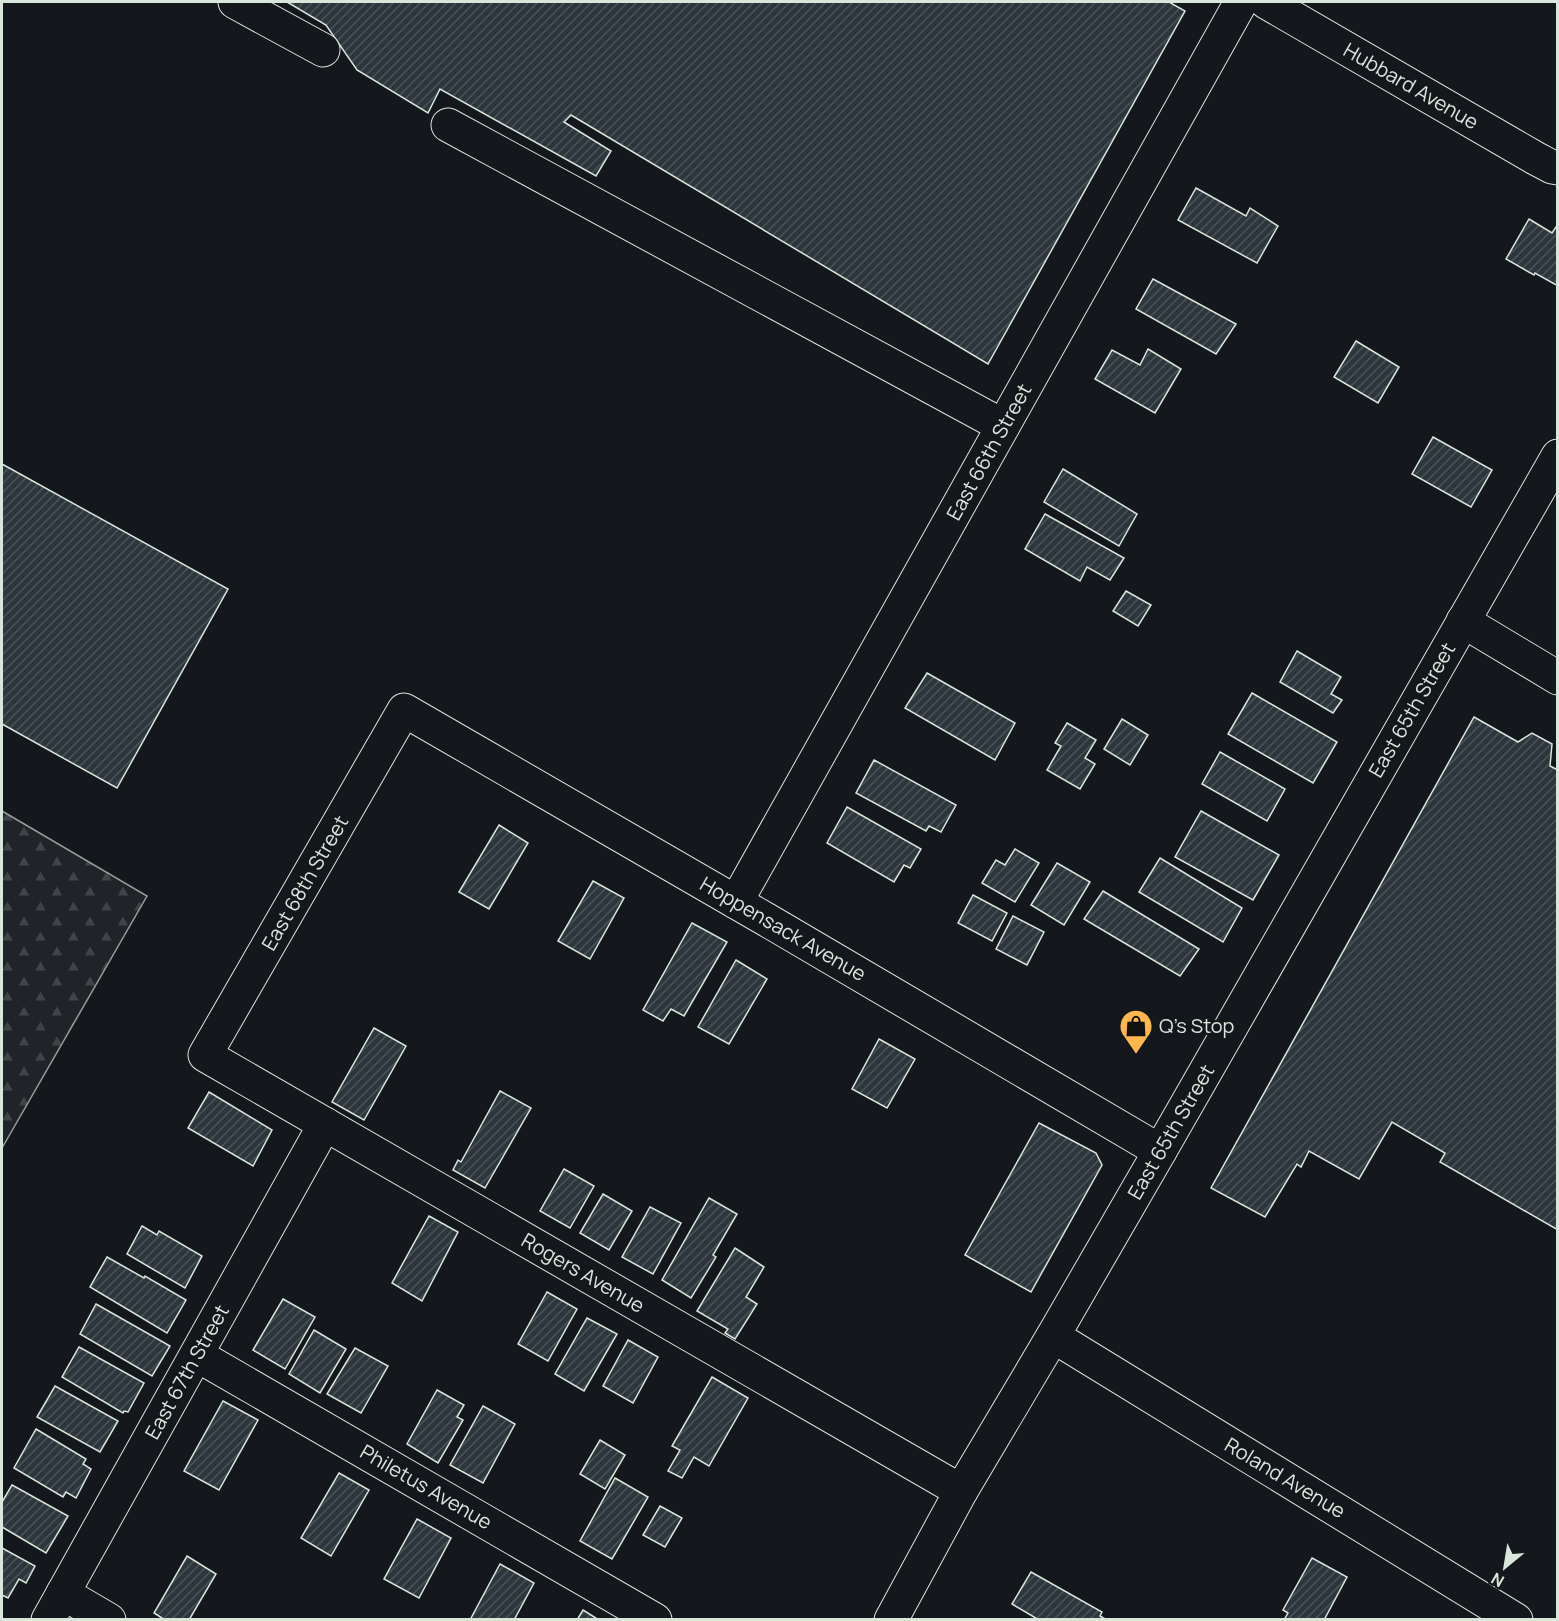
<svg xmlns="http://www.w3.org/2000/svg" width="1559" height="1621" viewBox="0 0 1559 1621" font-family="Manrope,sans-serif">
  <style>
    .forest { fill: url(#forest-firs); stroke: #939e99; stroke-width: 1.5 }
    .building { fill: url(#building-hatch); stroke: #d8e6dc; stroke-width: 1.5 }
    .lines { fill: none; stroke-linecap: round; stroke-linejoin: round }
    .minor-casing { stroke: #d8e6dc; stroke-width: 35 }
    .minor { stroke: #14181c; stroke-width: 33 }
    .labels { text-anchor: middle; stroke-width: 4.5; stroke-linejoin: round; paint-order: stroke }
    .street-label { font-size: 20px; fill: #d8e6dc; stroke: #14181c }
    .poi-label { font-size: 20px; fill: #d8e6dc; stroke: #14181c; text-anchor: start }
  </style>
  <defs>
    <pattern id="forest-firs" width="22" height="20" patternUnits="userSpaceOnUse" patternTransform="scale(1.5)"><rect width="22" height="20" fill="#202428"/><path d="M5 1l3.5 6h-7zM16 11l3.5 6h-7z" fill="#404447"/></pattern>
    <pattern id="building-hatch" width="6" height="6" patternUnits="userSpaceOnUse" patternTransform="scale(1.5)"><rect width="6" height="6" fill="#2c363c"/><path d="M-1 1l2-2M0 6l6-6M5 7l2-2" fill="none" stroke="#4a5358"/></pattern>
  </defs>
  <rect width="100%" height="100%" fill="#14181c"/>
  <path class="forest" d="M2,811L147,896L2,1148Z"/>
  <g class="building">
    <path d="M287,2H1169L1185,11L988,364L571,115L564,122L611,151L596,176L440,89L428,113L357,70L326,25Z"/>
    <path d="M1196,188L1246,216L1250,208L1278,226L1257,263L1178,220Z"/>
    <path d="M1529,219L1552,233L1558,224V286L1535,273L1534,275L1506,259Z"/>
    <path d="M1153,279L1236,324L1216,354L1136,309Z"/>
    <path d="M1356,341L1399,367L1378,403L1334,377Z"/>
    <path d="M1148,349L1181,369L1155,413L1095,379L1112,350L1140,365Z"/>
    <path d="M1433,437L1492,470L1471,507L1412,474Z"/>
    <path d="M2,464L228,589L117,788L2,724Z"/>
    <path d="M1063,469L1137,514L1119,546L1044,502Z"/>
    <path d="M1045,514L1124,558L1110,580L1087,567L1080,581L1025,549Z"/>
    <path d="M1126,591L1151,605L1138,626L1113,611Z"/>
    <path d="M1297,651L1341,677L1331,694L1342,700L1333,713L1280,682Z"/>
    <path d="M927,673L1015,723L995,760L905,708Z"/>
    <path d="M1252,693L1337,742L1313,783L1228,734Z"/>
    <path d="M1474,717L1518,742L1532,733L1552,744L1550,766L1558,770V1230L1440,1162L1445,1153L1392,1122L1359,1179L1309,1151L1301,1167L1297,1164L1265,1217L1211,1188Z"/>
    <path d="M1122,719L1148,735L1130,765L1104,749Z"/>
    <path d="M1067,723L1096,740L1085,758L1095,764L1080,789L1047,770L1061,746L1055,743Z"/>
    <path d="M1220,752L1285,789L1267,821L1202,784Z"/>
    <path d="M874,760L956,805L941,832L929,826L926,831L856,793Z"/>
    <path d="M847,807L921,849L910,868L904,865L894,882L827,843Z"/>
    <path d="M1201,811L1279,855L1253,900L1175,857Z"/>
    <path d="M499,825L528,843L489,909L459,892Z"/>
    <path d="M1015,849L1039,863L1015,902L982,883L996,860L1005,865Z"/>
    <path d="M1160,858L1242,908L1223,942L1139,892Z"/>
    <path d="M1057,863L1090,882L1064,925L1031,905Z"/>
    <path d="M593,881L624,898L590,959L558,941Z"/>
    <path d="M1103,891L1199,949L1180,976L1084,919Z"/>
    <path d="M973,895L1007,913L992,941L958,923Z"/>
    <path d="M1013,916L1044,932L1027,965L996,949Z"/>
    <path d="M692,923L727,942L684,1016L671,1009L663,1021L643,1010Z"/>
    <path d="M736,960L767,979L729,1044L698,1027Z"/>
    <path d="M374,1028L406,1046L364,1120L332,1102Z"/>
    <path d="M879,1039L915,1059L887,1108L852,1089Z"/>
    <path d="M500,1091L531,1108L485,1188L453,1170L458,1160L461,1162Z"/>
    <path d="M209,1092L272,1130L253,1166L188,1128Z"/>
    <path d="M1039,1123L1096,1153L1102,1165L1031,1292L965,1255Z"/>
    <path d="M564,1169L594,1186L570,1228L540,1211Z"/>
    <path d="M603,1194L632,1211L609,1250L580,1233Z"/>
    <path d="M709,1198L737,1214L713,1255L716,1257L691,1298L662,1280Z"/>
    <path d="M650,1207L681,1223L653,1274L622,1257Z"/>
    <path d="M429,1216L458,1232L422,1301L392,1283Z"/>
    <path d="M142,1226L157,1235L159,1231L202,1256L185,1288L127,1254Z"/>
    <path d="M735,1248L764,1267L746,1297L757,1304L735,1339L725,1333L728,1329L697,1311Z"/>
    <path d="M107,1257L144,1278L145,1276L186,1300L167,1333L90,1287Z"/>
    <path d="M547,1292L577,1309L548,1361L518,1344Z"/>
    <path d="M283,1299L315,1317L285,1369L253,1350Z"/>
    <path d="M96,1304L170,1346L152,1376L80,1334Z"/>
    <path d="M587,1318L617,1334L584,1391L555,1374Z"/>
    <path d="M314,1330L346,1349L320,1393L289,1374Z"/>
    <path d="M628,1340L658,1357L633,1403L603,1386Z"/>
    <path d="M79,1347L144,1383L128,1412L124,1411L123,1413L62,1377Z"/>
    <path d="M355,1348L388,1366L361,1413L327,1394Z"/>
    <path d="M712,1377L748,1398L709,1466L694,1457L682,1478L668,1471L680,1450L672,1446Z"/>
    <path d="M55,1386L118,1421L100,1452L37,1417Z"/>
    <path d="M437,1390L464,1405L457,1417L463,1420L438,1463L407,1444Z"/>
    <path d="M223,1401L258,1420L219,1490L184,1471Z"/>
    <path d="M483,1406L515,1424L483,1483L450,1465Z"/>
    <path d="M36,1429L86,1459L83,1464L91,1469L76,1498L66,1492L63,1497L14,1468Z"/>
    <path d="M600,1440L625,1455L605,1489L580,1474Z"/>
    <path d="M339,1473L369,1490L331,1556L301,1538Z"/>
    <path d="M615,1478L648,1497L612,1559L580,1541Z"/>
    <path d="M12,1485L68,1516L46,1553L2,1527V1502Z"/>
    <path d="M660,1506L682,1518L665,1547L643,1535Z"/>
    <path d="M417,1519L451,1538L419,1598L384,1579Z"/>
    <path d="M2,1548L35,1566L26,1583L19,1579L8,1598L2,1595Z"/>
    <path d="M187,1556L216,1574L189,1620H165L154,1613Z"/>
    <path d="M1312,1558L1347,1577L1324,1620H1284L1288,1613L1283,1610Z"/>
    <path d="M500,1564L534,1583L514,1620H470Z"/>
    <path d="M1031,1572L1102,1612L1100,1616L1107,1620H1039L1012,1604Z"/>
    <path d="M583,1610L599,1620H577Z"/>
  </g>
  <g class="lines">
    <g class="minor-casing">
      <g id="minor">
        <path d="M235,2L323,50"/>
        <path d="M1266,2L1535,158L1552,167L1558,168"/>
        <path d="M448,125L1003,426"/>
        <path d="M1463,621L1558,678"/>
        <path d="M736,902L1241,2"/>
        <path d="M1053,1336L1516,1620"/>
        <path d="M197,1355L655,1620"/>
        <path d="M961,1491L205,1055L404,710L767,920L1160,1151"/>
        <path d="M63,1593L109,1620"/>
        <path d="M48,1620L325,1124"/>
        <path d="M891,1620L961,1491L1053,1336L1160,1151L1558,456"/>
      </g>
    </g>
    <use href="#minor" class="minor"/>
  </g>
  <defs>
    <g id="shop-pin" transform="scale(1.725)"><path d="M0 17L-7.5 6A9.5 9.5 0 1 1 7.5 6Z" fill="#ffb74d" stroke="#14181c"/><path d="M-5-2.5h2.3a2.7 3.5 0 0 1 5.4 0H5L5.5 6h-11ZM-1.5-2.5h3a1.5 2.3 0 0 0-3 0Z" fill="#111"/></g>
  </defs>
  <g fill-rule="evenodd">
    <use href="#shop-pin" x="1136" y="1026"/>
  </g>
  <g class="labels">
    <g class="street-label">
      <text transform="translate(1411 86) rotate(30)" y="7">Hubbard Avenue</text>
      <text transform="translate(989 452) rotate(-61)" y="7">East 66th Street</text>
      <text transform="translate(1412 710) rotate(-60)" y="7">East 65th Street</text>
      <text transform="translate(305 883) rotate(-60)" y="7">East 68th Street</text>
      <text transform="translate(783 929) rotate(30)" y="7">Hoppensack Avenue</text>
      <text transform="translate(1171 1132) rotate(-60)" y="7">East 65th Street</text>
      <text transform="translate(583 1273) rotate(30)" y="7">Rogers Avenue</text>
      <text transform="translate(187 1372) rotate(-61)" y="7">East 67th Street</text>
      <text transform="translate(1285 1478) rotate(31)" y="7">Roland Avenue</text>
      <text transform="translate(426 1487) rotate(30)" y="7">Philetus Avenue</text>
    </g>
    <g class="poi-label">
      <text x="1159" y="1033">Q's Stop</text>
    </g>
  </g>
  <rect width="1559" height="1621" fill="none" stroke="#d8e6dc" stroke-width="6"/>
  <g transform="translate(1505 1567) rotate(210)" stroke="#14181c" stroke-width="4.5" paint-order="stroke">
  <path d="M0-4.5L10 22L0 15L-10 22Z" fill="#d8e6dc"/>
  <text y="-9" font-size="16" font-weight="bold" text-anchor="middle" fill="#d8e6dc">N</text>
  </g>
</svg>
